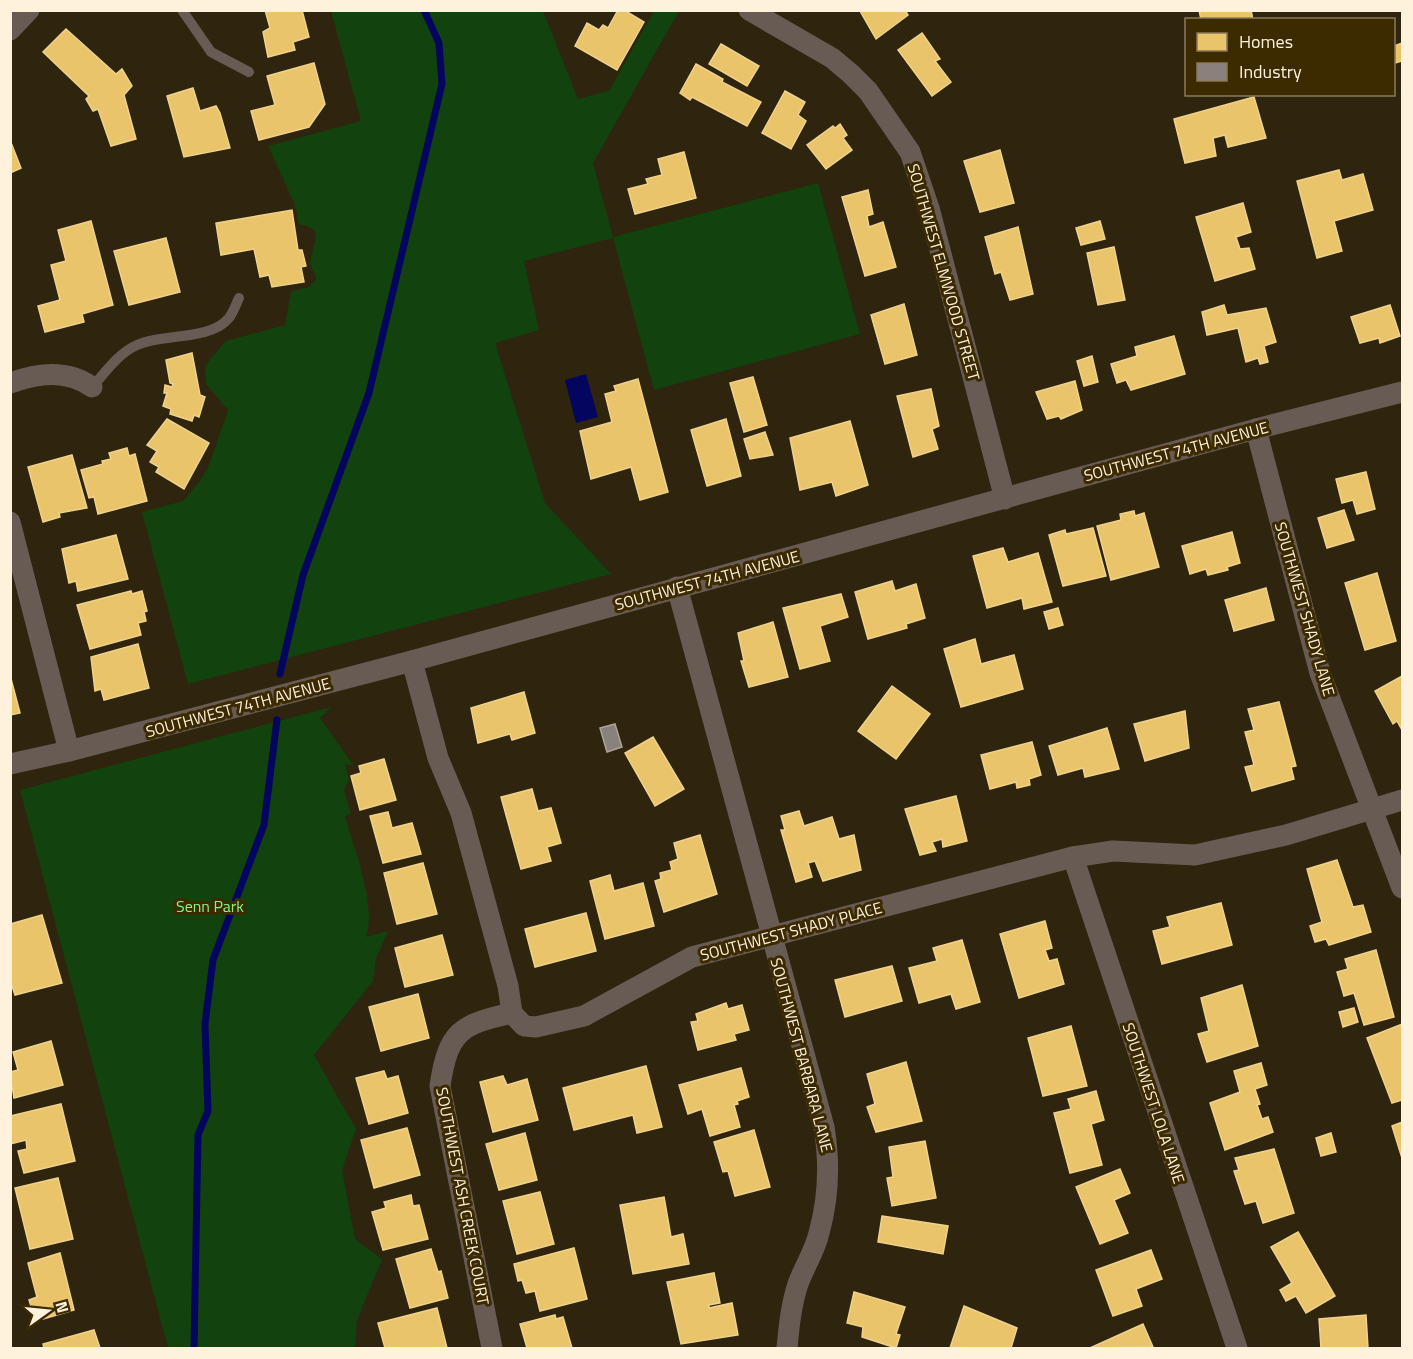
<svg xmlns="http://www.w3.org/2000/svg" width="1413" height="1359" viewBox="0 0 1413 1359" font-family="'Titillium Web',sans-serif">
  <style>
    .green { fill: #12420d }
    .water { fill: #04055f }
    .homes { fill: #e9c46a; stroke: #efd28c; stroke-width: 1.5 }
    .industry { fill: #8a817c; stroke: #ada399; stroke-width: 1.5 }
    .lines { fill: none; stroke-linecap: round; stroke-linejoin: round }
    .stream { stroke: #04055f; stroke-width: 7 }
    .service { stroke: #675b54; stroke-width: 10 }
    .minor { stroke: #675b54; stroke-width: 21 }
    .labels { text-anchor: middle; stroke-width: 6; stroke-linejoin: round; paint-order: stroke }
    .street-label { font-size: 16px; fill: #fef2dd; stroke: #3c2a00 }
    .park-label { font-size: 16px; fill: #84f67e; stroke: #3c2a00 }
  </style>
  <rect width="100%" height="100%" fill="#2f240d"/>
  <g class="green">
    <path d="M331,11H543L578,99L609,91L654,11H679L593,163L613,237L818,183L860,334L654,390L613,238L524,261L539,330L495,343L545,503L611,574L188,684L142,512L183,501L200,481L208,468L228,410L206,384L205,368L210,359L226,341L285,325L291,291L309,287L316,280C316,273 313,273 311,267C306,253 331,226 299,225L295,205L268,146L361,121Z"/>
    <path d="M331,707L320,718L354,766L345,764L349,780L344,790L351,814L345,816C354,849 377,905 366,937L388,931L376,959L373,981L314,1055L356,1129L342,1170L355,1239L382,1259L357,1320L355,1348H168L20,790Z"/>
  </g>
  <path class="water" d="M586,374L598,417L576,423L565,380Z"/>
  <g class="homes">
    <path d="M265,10H302L309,37L293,42L295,50L268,57L263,32L270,28Z"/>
    <path d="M618,10H624L644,22L617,70L575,46L587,23L599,30L603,25L608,28Z"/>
    <path d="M905,10L908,15L876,39L860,11Z"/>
    <path d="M1199,10H1251L1253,20H1201Z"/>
    <path d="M66,29L116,74L122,69L132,86L124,95L136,139L111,146L98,109L93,111L86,99L89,96L43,52Z"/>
    <path d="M922,33L940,59L935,61L951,82L932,96L898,50Z"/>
    <path d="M1402,43V61L1395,63L1394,46Z"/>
    <path d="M721,44L759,66L747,86L709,64Z"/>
    <path d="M314,63L325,104L309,127L259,140L251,111L275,105L267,76Z"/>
    <path d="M696,64L723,79L722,82L761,102L747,126L692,97L690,100L680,93Z"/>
    <path d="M193,88L200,111L216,106L220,113L230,148L184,157L167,96Z"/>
    <path d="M785,91L805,102L798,115L806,121L791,149L762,133Z"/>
    <path d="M1254,97L1266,138L1228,147L1225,135L1213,138L1216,156L1185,163L1174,119Z"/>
    <path d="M840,124L847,135L843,138L852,150L826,169L807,145L833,126L835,128Z"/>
    <path d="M10,140L21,168L10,173Z"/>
    <path d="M1000,150L1014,203L980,212L964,161Z"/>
    <path d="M684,152L696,198L635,214L628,189L648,184L646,179L662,175L658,159Z"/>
    <path d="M1339,170L1342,180L1363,174L1373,210L1334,221L1342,251L1317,258L1297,181Z"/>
    <path d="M868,190L873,214L867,216L869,227L883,222L896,267L865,276L842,197Z"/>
    <path d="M1243,203L1251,232L1236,237L1240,249L1249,248L1255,269L1215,281L1196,217Z"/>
    <path d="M292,210L298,250H302L306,266L301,267L304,282L272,287L269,275L260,277L254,249L221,255L216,223Z"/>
    <path d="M91,221L113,305L82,314L84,322L45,332L38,306L60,300L51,265L66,261L58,230Z"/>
    <path d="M1100,221L1105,239L1081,245L1076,228Z"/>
    <path d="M1018,227L1033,294L1010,300L1001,272L995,274L985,237Z"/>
    <path d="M166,238L180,292L129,305L114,251Z"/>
    <path d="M1114,247L1125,300L1098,305L1087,253Z"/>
    <path d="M904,304L917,355L885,364L871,315Z"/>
    <path d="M1224,305L1227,315L1266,308L1276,342L1264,346L1268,362L1260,364L1258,358L1246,362L1238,328L1207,335L1202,312Z"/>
    <path d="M1390,305L1400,336L1380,343L1379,338L1360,343L1351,317Z"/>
    <path d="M1174,336L1185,374L1131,390L1126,380L1117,383L1111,364L1137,356L1135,347Z"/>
    <path d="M192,353L200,395L205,397L199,417L194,415L192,421L170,414L171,409L163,406L167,393H164L165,385L172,387L173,384L170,383L166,360Z"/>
    <path d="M1092,356L1098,382L1084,386L1077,361Z"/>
    <path d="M753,377L767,425L744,432L730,383Z"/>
    <path d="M638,379L668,492L640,500L631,467L591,479L580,431L612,422L605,394L616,391L614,386Z"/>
    <path d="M1075,381L1082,410L1061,419L1059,416L1047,419L1036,392Z"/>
    <path d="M931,389L939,426L932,429L938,449L913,457L897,396Z"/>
    <path d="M167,419L209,443L184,489L156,472L159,467L150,462L157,451L147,445Z"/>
    <path d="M726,419L741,476L707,486L691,430Z"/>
    <path d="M850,421L868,485L836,496L832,482L800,490L790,438Z"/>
    <path d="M765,432L773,455L750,459L744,439Z"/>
    <path d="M127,448L129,456L135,454L147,501L98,514L94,497L89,498L81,470L103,464L102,461L111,459L109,453Z"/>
    <path d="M72,455L87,508L59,513L60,517L43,522L28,467Z"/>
    <path d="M1366,472L1375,509L1357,514L1353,500L1342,503L1336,479Z"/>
    <path d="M1344,510L1354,540L1327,548L1318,518Z"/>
    <path d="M1134,511L1135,516L1144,513L1159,567L1111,580L1097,526L1121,520L1120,514Z"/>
    <path d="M1093,528L1106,576L1063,586L1049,535L1065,530L1066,534Z"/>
    <path d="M1232,532L1240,563L1227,567L1228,570L1208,575L1206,569L1190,574L1182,546Z"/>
    <path d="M116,535L128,579L78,591L76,581L69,583L62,549Z"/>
    <path d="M1003,548L1008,562L1038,553L1052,602L1024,609L1022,598L987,608L973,556Z"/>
    <path d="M1377,573L1396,641L1365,650L1345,583Z"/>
    <path d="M892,581L895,591L916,584L925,618L906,624L907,628L868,639L855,592Z"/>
    <path d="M1266,588L1274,620L1234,631L1225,600Z"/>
    <path d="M131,591L132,594L142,591L147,611L144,612L146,621L138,623L141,635L90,649L77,605Z"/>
    <path d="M841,594L848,617L820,626L830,661L800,669L783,608Z"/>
    <path d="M1058,608L1063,625L1049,629L1044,612Z"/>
    <path d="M773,622L788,677L749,687L741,661H744L738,633Z"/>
    <path d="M975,639L981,664L1014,655L1023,689L961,707L944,649Z"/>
    <path d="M138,644L149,688L104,700L101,689L95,691L91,657Z"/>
    <path d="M10,675L20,713L10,715Z"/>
    <path d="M1402,676V730L1397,721L1393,724L1375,691Z"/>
    <path d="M892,686L930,714L896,759L858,731Z"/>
    <path d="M524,692L535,733L512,740L510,734L478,743L471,708Z"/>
    <path d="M1279,702L1296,766L1291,767L1294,779L1252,791L1245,767L1254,765L1245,732L1254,730L1248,709Z"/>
    <path d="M1185,711L1189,748L1145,761L1134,724Z"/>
    <path d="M1107,728L1119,769L1085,777L1083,768L1058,775L1049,746Z"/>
    <path d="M653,737L684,789L655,806L625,753Z"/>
    <path d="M1032,742L1041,775L1029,779L1030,785L1017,788L1016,782L990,789L981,755Z"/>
    <path d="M384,759L396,800L360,810L351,776L361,773L359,766Z"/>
    <path d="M532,789L538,811L551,808L561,843L547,847L551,861L521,869L501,797Z"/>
    <path d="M956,796L967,841L943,847L942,839L932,842L936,851L920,855L905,809Z"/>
    <path d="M799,811L804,826L832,817L839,839L854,835L861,870L823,881L815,861L808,863L812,877L796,882L781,830H785L781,816Z"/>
    <path d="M388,812L392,828L412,823L421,854L383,863L370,816Z"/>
    <path d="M700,835L717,894L664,912L655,881L661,879L660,873L672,870L670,862L678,859L674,843Z"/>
    <path d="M1337,860L1353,907L1363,905L1371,932L1329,945L1326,939L1315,942L1310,926L1322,922L1307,869Z"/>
    <path d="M423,863L437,914L397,924L384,873Z"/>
    <path d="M610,875L614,891L643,883L654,926L605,939L590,881Z"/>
    <path d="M1221,903L1232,945L1162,964L1153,931L1170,927L1167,917Z"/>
    <path d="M586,913L596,951L535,967L525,929Z"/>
    <path d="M42,915L62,983L15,995L10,980V924Z"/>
    <path d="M1045,921L1052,948L1045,950L1049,961L1057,959L1064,984L1019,998L1000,934Z"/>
    <path d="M442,935L453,975L405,987L395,948Z"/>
    <path d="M962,940L980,1002L956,1009L951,994L919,1003L909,968L937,961L933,948Z"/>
    <path d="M1376,950L1394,1017L1364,1025L1354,993L1344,996L1337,972L1348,969L1345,959Z"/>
    <path d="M892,966L902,1001L845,1017L835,980Z"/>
    <path d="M1242,985L1258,1046L1207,1062L1198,1034L1209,1031L1201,998Z"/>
    <path d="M418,994L429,1038L381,1051L369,1007Z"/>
    <path d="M726,1003L728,1009L742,1005L749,1030L734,1034L736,1040L698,1050L691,1022L698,1021L696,1014Z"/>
    <path d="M1354,1008L1358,1022L1343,1027L1339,1012Z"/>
    <path d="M1402,1024V1100L1392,1103L1367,1038Z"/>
    <path d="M1071,1026L1087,1086L1043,1096L1028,1038Z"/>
    <path d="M51,1041L63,1085L14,1098L10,1072L18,1070L13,1052Z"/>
    <path d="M906,1062L922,1121L876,1132L867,1107L875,1104L867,1074Z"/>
    <path d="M1261,1063L1267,1085L1255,1089L1260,1104L1257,1105L1262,1119L1268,1117L1273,1132L1225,1150L1210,1103L1240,1092L1234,1071Z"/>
    <path d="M646,1066L662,1127L637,1133L633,1115L574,1130L563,1088Z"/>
    <path d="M741,1068L749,1097L737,1101L738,1104L734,1105L740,1127L710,1136L702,1109L688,1114L679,1085Z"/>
    <path d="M384,1071L387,1079L398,1076L408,1113L369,1124L356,1078Z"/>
    <path d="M503,1076L507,1085L527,1079L538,1120L493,1132L480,1082Z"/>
    <path d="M1096,1091L1104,1120L1091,1124L1102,1165L1070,1173L1054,1113L1071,1109L1068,1099Z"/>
    <path d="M61,1104L75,1161L24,1173L18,1151L27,1149L26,1140L10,1144V1116Z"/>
    <path d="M1402,1122V1158L1392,1126Z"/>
    <path d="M407,1128L420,1175L374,1188L361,1140Z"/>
    <path d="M754,1130L770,1187L735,1196L728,1171L723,1172L714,1142Z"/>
    <path d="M525,1133L537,1180L499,1190L486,1144Z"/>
    <path d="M1331,1133L1336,1152L1321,1156L1316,1138Z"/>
    <path d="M925,1141L936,1198L892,1206L887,1178L893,1177L889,1147Z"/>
    <path d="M1274,1149L1294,1213L1263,1223L1256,1201L1245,1204L1234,1171L1239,1170L1235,1158Z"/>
    <path d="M1120,1169L1130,1193L1114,1200L1128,1233L1100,1244L1076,1187Z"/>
    <path d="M58,1178L73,1239L30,1249L15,1188Z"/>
    <path d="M540,1192L554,1244L517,1254L503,1201Z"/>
    <path d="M411,1195L413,1206L419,1205L428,1239L383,1250L372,1212L386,1208L384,1202Z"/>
    <path d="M664,1197L671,1237L683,1234L689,1264L633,1274L620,1205Z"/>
    <path d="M882,1216L948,1226L943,1254L878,1242Z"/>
    <path d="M1298,1232L1335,1296L1306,1313L1296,1296L1286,1301L1280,1290L1292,1283L1271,1247Z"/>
    <path d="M574,1248L587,1299L540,1311L535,1291L526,1293L522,1280L518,1281L514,1264Z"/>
    <path d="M431,1249L438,1272L441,1271L448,1298L410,1308L396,1259Z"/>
    <path d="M1151,1250L1162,1279L1136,1289L1142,1306L1113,1316L1096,1270Z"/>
    <path d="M60,1253L74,1310L43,1319L42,1314L34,1316L29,1300L37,1297L28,1263Z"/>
    <path d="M714,1273L720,1303L709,1305V1308L732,1303L738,1335L681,1344L667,1282Z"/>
    <path d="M854,1292L905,1307L896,1334L900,1335L896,1348L862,1337L863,1327L847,1323Z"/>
    <path d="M964,1306L1017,1328L1011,1348H950Z"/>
    <path d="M437,1308L447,1348H385L378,1323Z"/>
    <path d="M555,1315L556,1319L563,1317L572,1348H527L520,1324Z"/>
    <path d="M1366,1315L1368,1348H1321L1319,1319Z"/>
    <path d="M1143,1324L1153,1347L1090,1348Z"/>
    <path d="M94,1330L100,1348H44L43,1344Z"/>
  </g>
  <path class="industry" d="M615,724L622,747L607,752L600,728Z"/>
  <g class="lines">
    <g class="stream">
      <path d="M280,674L303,575L369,393L442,84L439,43L424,10"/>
      <path d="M194,1348L198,1135L208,1111L205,1024L213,960L264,825L277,720"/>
    </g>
    <g class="service">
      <path d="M182,10L211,52L249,72"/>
      <path d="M92,387C105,373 118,354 135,346C160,333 209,341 228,319C233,314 236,304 239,298"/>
    </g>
    <g class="minor">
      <path d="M749,10L832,58L851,74L868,91L910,152L929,208L1005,499"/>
      <path d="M10,30L29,10"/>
      <path d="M10,383C38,373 67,369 92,387"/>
      <path d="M1256,429L1320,673L1402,888"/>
      <path d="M10,522L69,751"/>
      <path d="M677,587L824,1127C830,1163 829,1197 819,1233C815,1251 804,1267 798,1284C791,1305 789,1327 787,1348"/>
      <path d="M412,661L438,758L461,813L508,986L512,1013L524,1026L536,1027L584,1016L692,957L1073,857L1113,851L1195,855L1286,835L1402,800"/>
      <path d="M10,764L69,751L412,661L1256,429L1402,392"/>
      <path d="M1073,857L1237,1348"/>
      <path d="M492,1348L440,1086C448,1031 461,1024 512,1013"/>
    </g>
  </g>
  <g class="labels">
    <g class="street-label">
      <text transform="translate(944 272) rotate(74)" y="6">SOUTHWEST ELMWOOD STREET</text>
      <text transform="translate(1176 451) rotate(-15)" y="6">SOUTHWEST 74TH AVENUE</text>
      <text transform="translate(707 580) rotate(-15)" y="6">SOUTHWEST 74TH AVENUE</text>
      <text transform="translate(1305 609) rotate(74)" y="6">SOUTHWEST SHADY LANE</text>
      <text transform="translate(238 707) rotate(-15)" y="6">SOUTHWEST 74TH AVENUE</text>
      <text transform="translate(791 931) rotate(-15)" y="6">SOUTHWEST SHADY PLACE</text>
      <text transform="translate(802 1055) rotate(75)" y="6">SOUTHWEST BARBARA LANE</text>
      <text transform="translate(1154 1103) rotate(72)" y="6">SOUTHWEST LOLA LANE</text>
      <text transform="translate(463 1196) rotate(79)" y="6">SOUTHWEST ASH CREEK COURT</text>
    </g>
    <g class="park-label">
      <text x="210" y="912">Senn Park</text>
    </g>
  </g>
  <rect width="1413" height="1359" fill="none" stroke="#fef2dd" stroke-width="24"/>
  <rect x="1185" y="18" width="210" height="78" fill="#3c2a00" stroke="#8a7a58" stroke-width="1.5"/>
  <rect x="1197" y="33" width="30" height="18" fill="#e9c46a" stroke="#8a7a58" stroke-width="1.5"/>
  <text x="1239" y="48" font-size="18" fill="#fef2dd">Homes</text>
  <rect x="1197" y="63" width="30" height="18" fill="#8a817c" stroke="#8a7a58" stroke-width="1.5"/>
  <text x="1239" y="78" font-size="18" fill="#fef2dd">Industry</text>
  <g transform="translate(48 1311) rotate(75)" stroke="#3c2a00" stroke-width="4.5" paint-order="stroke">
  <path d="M0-4.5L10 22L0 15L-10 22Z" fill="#fef2dd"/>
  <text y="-9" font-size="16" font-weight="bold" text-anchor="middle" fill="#fef2dd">N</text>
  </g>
</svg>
